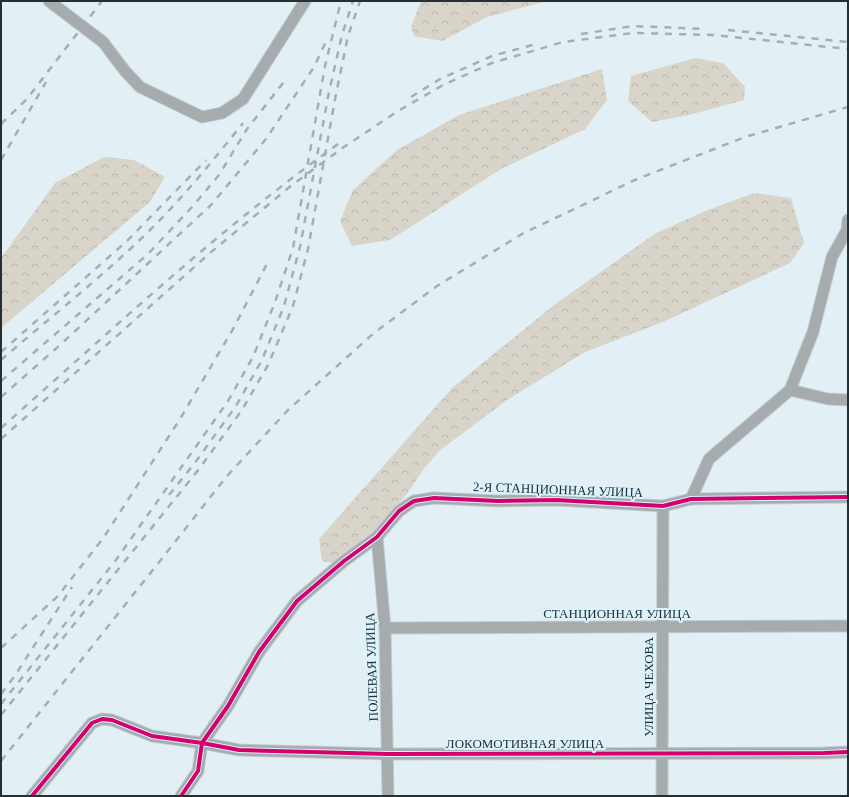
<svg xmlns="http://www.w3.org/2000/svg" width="849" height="797" viewBox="0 0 849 797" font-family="'Times New Roman',serif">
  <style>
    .forest { fill: url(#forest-crowns) }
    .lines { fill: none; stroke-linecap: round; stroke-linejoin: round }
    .minor-casing { stroke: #c2cdd1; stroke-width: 13 }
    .minor { stroke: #a6abae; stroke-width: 11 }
    .rail { stroke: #a6aeb1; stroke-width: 2.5; stroke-dasharray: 7 7; stroke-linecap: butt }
    .cycleway-casing { stroke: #daf3fd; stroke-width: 6 }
    .cycleway { stroke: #d6006c; stroke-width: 4 }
    .labels { text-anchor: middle; stroke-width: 4; stroke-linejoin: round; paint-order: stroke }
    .street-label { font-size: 13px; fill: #253035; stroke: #daf3fd }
  </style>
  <defs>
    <pattern id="forest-crowns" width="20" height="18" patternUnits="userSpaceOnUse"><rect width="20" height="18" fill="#d9d4ca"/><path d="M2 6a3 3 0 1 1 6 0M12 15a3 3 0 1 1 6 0" fill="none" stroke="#bab6ae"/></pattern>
  </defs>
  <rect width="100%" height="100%" fill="#e2f0f5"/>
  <g class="forest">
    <path d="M421,1H548L487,17L442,41L414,36L411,27Z"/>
    <path d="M695,58L723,63L745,87L744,100L689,115L652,122L628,101L631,76Z"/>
    <path d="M602,69L607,100L585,129L501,169L390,240L352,246L340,221L353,190L397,150L459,115Z"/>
    <path d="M104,157L134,160L165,177L150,202L1,328V258L55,183Z"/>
    <path d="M754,193L791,198L804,243L790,263L663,322L585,352L507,400L439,451L423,470L407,494L373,532L333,563L322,561L319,539L452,388L554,305L656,233L708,210Z"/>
  </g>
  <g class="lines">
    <g class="minor-casing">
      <g id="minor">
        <path d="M49,1L103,42L125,71L140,87L202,117L222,113L243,99L305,1"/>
        <path d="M790,390L828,399L848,400"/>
        <path d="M691,499L709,459L790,390L813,332L832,257L847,230L848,220"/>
        <path d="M377,537L385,628L388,796"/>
        <path d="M385,628L848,626"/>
        <path d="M32,796L92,723L102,719L112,720L152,736L202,743L239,750L388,754L824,753L848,752"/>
        <path d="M181,796L198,771L202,743L228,706L259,652L297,601L344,561L377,537L399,511L414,501L434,498L498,501L556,500L663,506L691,499L848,497"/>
        <path d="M662,796L663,506"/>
      </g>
    </g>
    <use href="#minor" class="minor"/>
    <g class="rail">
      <path d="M728,30L848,42"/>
      <path d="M581,34L633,26L706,29"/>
      <path d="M411,97L440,79L492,56L536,44"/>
      <path d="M1,124L27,99L102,1"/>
      <path d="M1,160L46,82"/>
      <path d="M1,352L127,241L206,160"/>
      <path d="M1,360C53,315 111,270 159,221C189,190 216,157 243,123"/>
      <path d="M1,381L148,254L192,207L219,175L247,129L287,78"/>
      <path d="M1,397L60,345L211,205L266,139L314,67L328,37"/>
      <path d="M1,428C112,330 220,228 341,142"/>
      <path d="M1,439L210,253L292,185L344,147L398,111L443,85L492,63L563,42L633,33L714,35L848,49"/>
      <path d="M169,495L194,464L236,406L262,360L284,306L300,247L329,92L342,35L353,1"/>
      <path d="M1,648L58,596L104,537L180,419L233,329L268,262"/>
      <path d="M1,694L14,677L72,587"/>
      <path d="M1,704L116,560L228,401L253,357L275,302L293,248L325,66L341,1"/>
      <path d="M1,715L199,469L242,410L268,365L293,306L308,249L336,94L348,36L360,1"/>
      <path d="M1,761L152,571L227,476L288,410L374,333L437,286L522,234L637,179L745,137L848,107"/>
    </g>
    <g class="cycleway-casing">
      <g id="cycleway">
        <path d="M32,796L92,723L102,719L112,720L152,736L202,743L239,750L388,754L824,753L848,752"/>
        <path d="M181,796L198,771L202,743L228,706L259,652L297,601L344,561L377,537L399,511L414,501L434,498L498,501L556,500L663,506L691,499L848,497"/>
      </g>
    </g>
    <use href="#cycleway" class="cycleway"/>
  </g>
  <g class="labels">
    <g class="street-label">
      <text transform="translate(558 489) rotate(2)" y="5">2-Я СТАНЦИОННАЯ УЛИЦА</text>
      <text x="617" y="618">СТАНЦИОННАЯ УЛИЦА</text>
      <text transform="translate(371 667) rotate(-92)" y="5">ПОЛЕВАЯ УЛИЦА</text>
      <text transform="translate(648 687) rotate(-90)" y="5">УЛИЦА ЧЕХОВА</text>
      <text x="525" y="748">ЛОКОМОТИВНАЯ УЛИЦА</text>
    </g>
  </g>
  <rect width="849" height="797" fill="none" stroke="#253035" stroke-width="4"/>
</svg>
